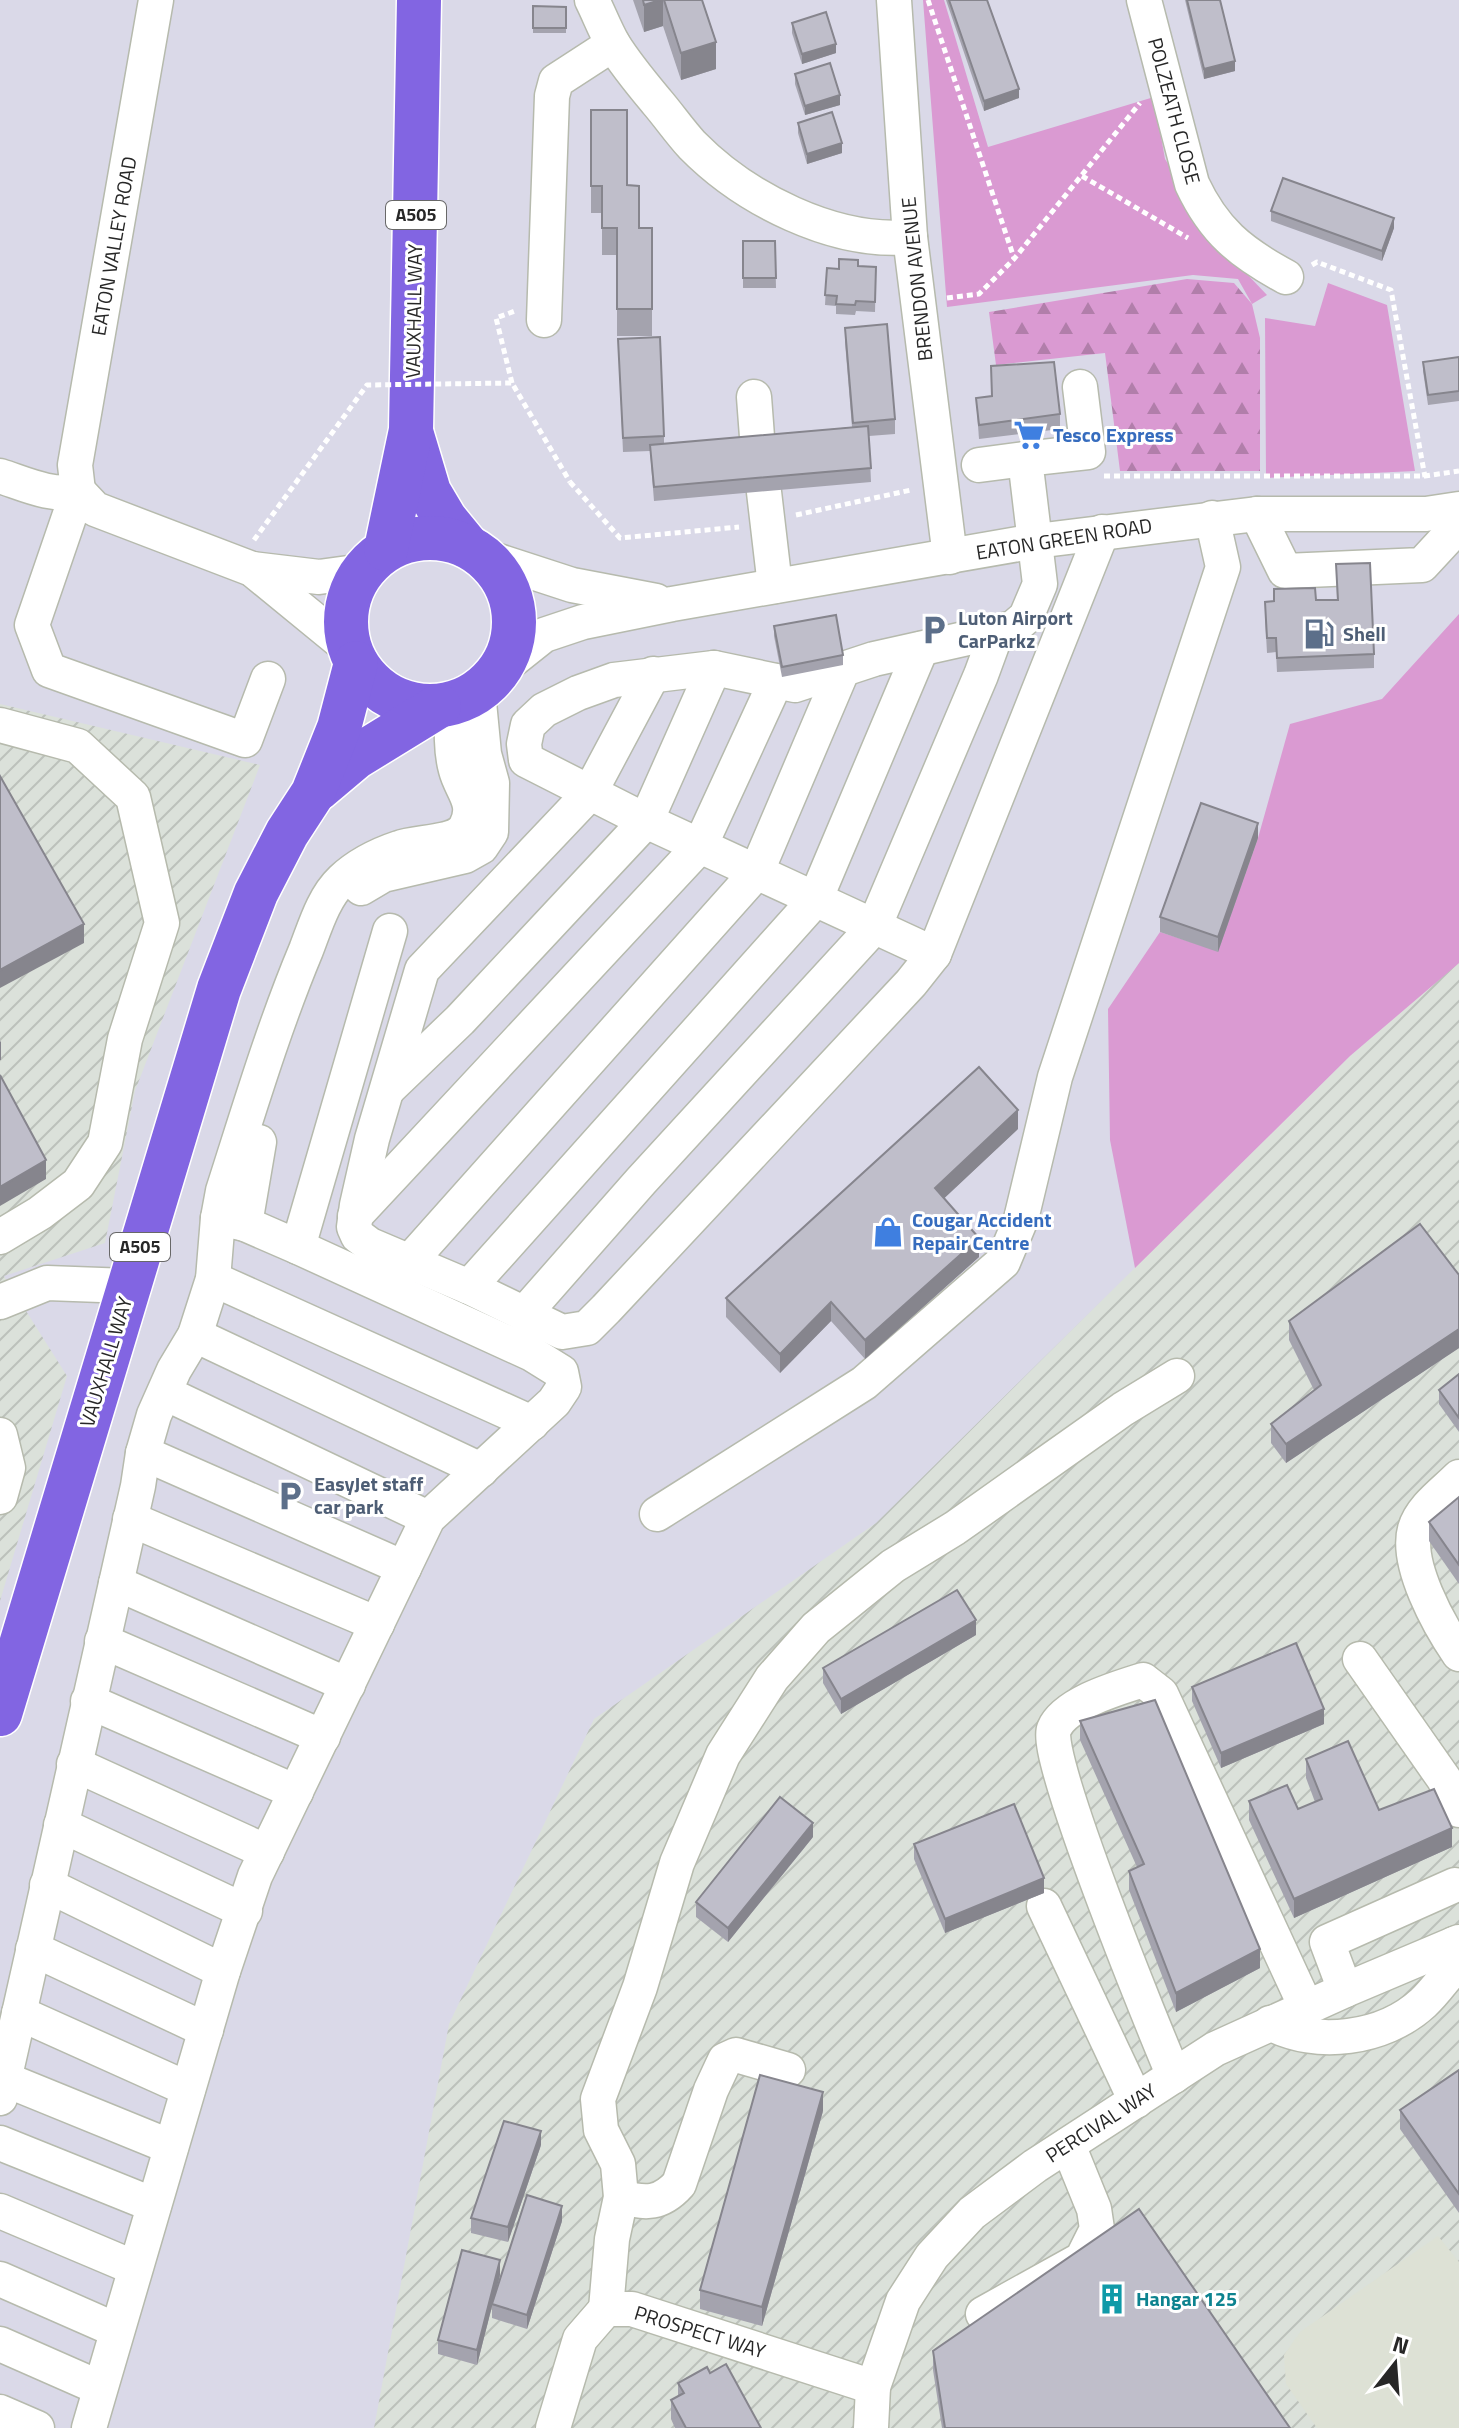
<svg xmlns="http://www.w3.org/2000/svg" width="1459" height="2428" viewBox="0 0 1459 2428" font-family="'Titillium Web',sans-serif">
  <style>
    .industrial { fill: url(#industrial-furrows) }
    .airport { fill: #dde1d5 }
    .grass { fill: #da9ad2 }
    .forest { fill: url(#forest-firs) }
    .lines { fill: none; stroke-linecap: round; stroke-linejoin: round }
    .minor-casing { stroke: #b6baad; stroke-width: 37 }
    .major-casing { stroke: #fff; stroke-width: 47 }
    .path { stroke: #fff; stroke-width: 5; stroke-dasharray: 6 4; stroke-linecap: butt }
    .minor { stroke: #fff; stroke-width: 34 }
    .major { stroke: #8265e2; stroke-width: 44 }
    .path-bridge { stroke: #fff; stroke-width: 5; stroke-dasharray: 6 4; stroke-linecap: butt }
    .wall { fill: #a4a3ae }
    .shaded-wall { fill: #86858d }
    .building { fill: #bfbeca; stroke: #86858d; stroke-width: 2 }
    .labels { text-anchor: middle; stroke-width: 6; stroke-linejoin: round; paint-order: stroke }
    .shield { fill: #fff; stroke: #686868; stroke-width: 2 }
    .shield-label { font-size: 18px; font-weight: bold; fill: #272727 }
    .street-label { font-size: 20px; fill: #272727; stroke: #fff }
    .shop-label { font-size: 20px; font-weight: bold; fill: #366cbe; stroke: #fff; text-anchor: start }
    .service-label { font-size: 20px; font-weight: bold; fill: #4e5e75; stroke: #fff; text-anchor: start }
    .culture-label { font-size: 20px; font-weight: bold; fill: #0d838f; stroke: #fff; text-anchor: start }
  </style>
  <defs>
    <pattern id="industrial-furrows" width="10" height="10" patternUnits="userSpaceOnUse" patternTransform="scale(2)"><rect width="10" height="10" fill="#dbe1da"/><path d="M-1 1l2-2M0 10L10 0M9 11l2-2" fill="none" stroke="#bcc1bb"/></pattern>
    <pattern id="forest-firs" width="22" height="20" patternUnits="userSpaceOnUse" patternTransform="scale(2)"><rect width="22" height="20" fill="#da9ad2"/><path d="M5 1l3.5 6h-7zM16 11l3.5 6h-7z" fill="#b17eaa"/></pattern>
  </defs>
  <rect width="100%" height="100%" fill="#dad9e8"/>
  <g class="industrial">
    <path d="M0,704L260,765L135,1091L105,1243L4,1276L67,1376L0,1601Z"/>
    <path d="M1459,962V2428H374L449,2024L594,1719L876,1523L1350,1056Z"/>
  </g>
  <path class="airport" d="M1438,2236L1459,2262V2428H1317L1286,2384L1284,2355L1300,2332Z"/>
  <g class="grass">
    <path d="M923,0H944L988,147L1154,97L1165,159L1222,248L1267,295L1252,304L1238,279L1193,275L947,307Z"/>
    <path d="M1328,283L1387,305L1415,471L1266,478L1265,318L1315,326Z"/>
    <path d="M1459,614V963L1350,1056L1135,1268L1110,1140L1108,1009L1160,932L1218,951L1258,838L1290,724L1382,699Z"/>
  </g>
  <path class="forest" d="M1187,279L1234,283L1252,304L1260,338V471H1120L1105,353L996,365L989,312Z"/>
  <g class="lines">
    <g class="minor-casing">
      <g id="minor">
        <path d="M592,0C599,14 605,30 613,44C626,65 642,84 657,102C669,116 680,132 692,145C745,199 834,244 910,237"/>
        <path d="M894,0L910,237L950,557"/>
        <path d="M1144,0L1192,184C1214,231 1240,252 1286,277"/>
        <path d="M544,320L552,96L556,81L613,44"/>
        <path d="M754,397L758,450"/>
        <path d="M979,465L1025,459"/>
        <path d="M0,476C25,484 51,497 78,491"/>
        <path d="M78,491L75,465L156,0"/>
        <path d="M78,491L32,625L49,670L245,740L268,679"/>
        <path d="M78,491L95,509L252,569L351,650"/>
        <path d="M764,492L775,586"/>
        <path d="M1257,514L1285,571L1422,565L1459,525"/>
        <path d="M483,556L572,585L656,601"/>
        <path d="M252,569L319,577L363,571"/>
        <path d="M500,670L544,635L583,622L672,604L1036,541L1257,514H1426L1459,509"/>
        <path d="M653,674L589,794L422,970L372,1139L357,1205L354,1227L358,1236L370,1245L469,1287L562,1332L587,1328L606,1309L911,983L934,954L1102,532"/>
        <path d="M0,725L78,746L133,797L162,923L125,1039L105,1143L78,1184L40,1213L0,1237"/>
        <path d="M361,888L383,875L465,856L481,847L491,832L492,783L484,754L478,692"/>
        <path d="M934,954L646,821L526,760L524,744L528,725L544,710L578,693L614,680L714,668L795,685L874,659L1013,628L1026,617L1040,584L1025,459L1088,452L1080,387"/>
        <path d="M388,1089L460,1020L646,821L714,668"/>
        <path d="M355,1216L700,846L776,681"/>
        <path d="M245,1224L259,1142"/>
        <path d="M298,1247L390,931"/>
        <path d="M410,1261L756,873L842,671"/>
        <path d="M213,1279L532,1423"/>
        <path d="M469,1287L815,900L921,649"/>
        <path d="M0,1302L47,1283L128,1286"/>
        <path d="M524,1314L641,1181L874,927L981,675L996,634"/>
        <path d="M195,1335L481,1470"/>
        <path d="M165,1393L428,1518"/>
        <path d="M0,1435L8,1468L0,1497"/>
        <path d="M143,1453L404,1568"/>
        <path d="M1459,1477C1444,1492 1421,1508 1415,1529C1405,1564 1439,1625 1459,1654"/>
        <path d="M657,1514L864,1383L1003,1262L1021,1219L1055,1077L1223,567L1212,518"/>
        <path d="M130,1519L377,1624"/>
        <path d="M116,1583L348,1685"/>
        <path d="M102,1641L323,1737"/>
        <path d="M1360,1659L1444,1779L1459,1810"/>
        <path d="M88,1701L296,1792"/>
        <path d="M74,1764L267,1852"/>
        <path d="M61,1825L245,1911"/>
        <path d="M47,1885L223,1971"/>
        <path d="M1044,1906L1136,2101"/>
        <path d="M33,1949L206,2030"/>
        <path d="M1345,1990L1327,1942L1455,1885"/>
        <path d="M19,2013L188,2089"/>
        <path d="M1270,2023C1316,2048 1384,2039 1423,2003C1435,1992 1445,1977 1456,1965L1454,1944"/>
        <path d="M1174,2076C1156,2034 1042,1755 1054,1729C1065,1703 1118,1688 1143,1680L1161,1694L1306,2007"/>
        <path d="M4,2079L171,2147"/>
        <path d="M0,2098L138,1486L143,1453L154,1415L174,1370L195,1335L213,1279L218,1218L223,1191C249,1110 273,1029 306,950C315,927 323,898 342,880C358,865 378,855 399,848C417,841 458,844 466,826C478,803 461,790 456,770C450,748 452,725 453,703"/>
        <path d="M0,2143L154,2205"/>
        <path d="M621,2197C646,2204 661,2204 679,2184L711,2090L725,2060L736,2055L788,2070"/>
        <path d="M0,2211L135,2268"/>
        <path d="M0,2279L116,2330"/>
        <path d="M606,2309L612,2239L621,2197L618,2164L601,2130L598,2099L640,1987L677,1863L723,1755L772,1678L816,1628L893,1566L955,1528L1123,1409L1177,1376"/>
        <path d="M983,2314L1082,2259L1097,2229L1094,2209L1068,2145"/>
        <path d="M0,2344L100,2388"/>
        <path d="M0,2412L37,2428"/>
        <path d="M89,2428L223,1971L255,1876L428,1518L554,1402L564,1387L561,1372L532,1354L298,1247L245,1224L218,1218"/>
        <path d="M553,2428L580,2339L606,2309H632L873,2387"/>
        <path d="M871,2428L873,2387L903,2301L932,2256L972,2213L1035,2166L1215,2049L1350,1988L1459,1942"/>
      </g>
    </g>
    <g class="major-casing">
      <g id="major">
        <path d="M412,435L429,492L445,519L467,546"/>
        <circle cx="430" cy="622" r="84"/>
        <path d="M386,549L411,430L419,0"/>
        <path d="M318,789L356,757L439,706"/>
        <path d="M0,1714L219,989L256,893L287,833L313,793L339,728L356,663"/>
      </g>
    </g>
    <g class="path">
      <path d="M928,0L1014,258"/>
      <path d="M1082,176L1188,238"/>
      <path d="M1312,265L1317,262L1391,290L1425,477"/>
      <path d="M947,298L979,294L1014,259L1140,103"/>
      <path d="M512,383L496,318L515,311"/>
      <path d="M1104,476H1425L1459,471"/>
      <path d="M570,482L620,538L739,527"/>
      <path d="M796,515L911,490"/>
    </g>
    <use href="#minor" class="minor"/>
    <use href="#major" class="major"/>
    <path class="path-bridge" d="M254,540L367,385L512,383L570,482"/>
  </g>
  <g class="wall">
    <path d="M633,0H702L716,69L681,80L663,26L644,32Z"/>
    <path d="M946,0H987L1019,98L984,111Z"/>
    <path d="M1185,0H1220L1235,71L1204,79Z"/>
    <path d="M533,6L566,7V33H533Z"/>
    <path d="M792,23L836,53L802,64L792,33Z"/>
    <path d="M795,74L840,105L805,115L795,84Z"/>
    <path d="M591,110L627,185L639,228H652V336H617V255H602V213H591Z"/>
    <path d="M798,123L842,153L807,164L798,133Z"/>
    <path d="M1271,211L1394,228L1382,261L1271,221Z"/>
    <path d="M743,241H775L776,288H743Z"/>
    <path d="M858,266L876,267L875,312L856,311L855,315L836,314V306L825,305L827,268L839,269Z"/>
    <path d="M845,328L895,419V434L869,436L871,482L654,501L650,451L623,452L618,339L664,436V444L852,427L845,342Z"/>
    <path d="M1459,357V401L1428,405L1423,371V362Z"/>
    <path d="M976,398L1060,414V429L979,439Z"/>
    <path d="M1336,564L1374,654V668L1277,672L1276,652L1267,653L1265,616L1316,600H1337Z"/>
    <path d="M774,626L843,655V665L782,677L774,636Z"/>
    <path d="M1258,838L1218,952L1160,932V917Z"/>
    <path d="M1018,1129L944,1198L979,1257L865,1359L831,1321L780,1373L726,1317V1298Z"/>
    <path d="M1459,1275V1348L1286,1463L1271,1443V1424L1314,1390L1289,1340V1321Z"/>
    <path d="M1459,1374V1432L1439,1404V1390Z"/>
    <path d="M1459,1497V1584L1429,1541V1522Z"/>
    <path d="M976,1635L841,1714L823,1683V1668Z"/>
    <path d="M1192,1687L1324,1724L1221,1768L1192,1701Z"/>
    <path d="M1080,1721L1260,1968L1176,2012L1129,1890V1871L1137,1867L1080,1740Z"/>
    <path d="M1306,1759L1379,1810L1452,1847L1294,1918L1249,1820V1801L1298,1809L1315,1802L1306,1778Z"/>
    <path d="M813,1837L728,1942L696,1917V1902Z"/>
    <path d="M914,1844L1044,1893L945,1933L914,1859Z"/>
    <path d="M1459,2070V2213L1400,2129V2110Z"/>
    <path d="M823,2111L762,2326L700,2309V2290Z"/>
    <path d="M541,2145L508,2242L471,2233V2218Z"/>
    <path d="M562,2221L527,2329L492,2318V2306L477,2365L438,2354V2340L500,2275L496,2292Z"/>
    <path d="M933,2351L1290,2428H942L933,2370Z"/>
    <path d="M710,2373L761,2428H675L671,2419V2400L678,2396V2383Z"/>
  </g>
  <g class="shaded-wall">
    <path d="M660,0H663V26L644,32V5Z"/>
    <path d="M716,42V69L681,80V53Z"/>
    <path d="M836,44V53L802,64V54Z"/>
    <path d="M1235,61V71L1204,79V69Z"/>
    <path d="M1019,89V98L984,111V101Z"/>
    <path d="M840,95V105L805,115V106Z"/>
    <path d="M842,143V153L807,164V154Z"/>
    <path d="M1394,218V228L1382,261V251Z"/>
    <path d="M1258,823V838L1218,952V937Z"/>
    <path d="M84,924V943L0,988V970Z"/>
    <path d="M1,1041V1060H0V1042Z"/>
    <path d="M1018,1110V1129L935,1207V1188Z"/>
    <path d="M46,1160V1179L0,1206V1187Z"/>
    <path d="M979,1238V1257L865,1359V1340Z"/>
    <path d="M831,1302V1321L780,1373V1354Z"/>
    <path d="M1459,1329V1348L1286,1463V1444Z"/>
    <path d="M976,1620V1635L841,1714V1699Z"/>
    <path d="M1324,1709V1724L1221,1768V1753Z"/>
    <path d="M813,1823V1837L728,1942V1928Z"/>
    <path d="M1452,1828V1847L1294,1918V1899Z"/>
    <path d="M1044,1878V1893L945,1933V1919Z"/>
    <path d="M1260,1949V1968L1176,2012V1993Z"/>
    <path d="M823,2092V2111L762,2326V2307Z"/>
    <path d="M541,2131V2145L508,2242V2227Z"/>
    <path d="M562,2206V2221L527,2329V2315Z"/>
    <path d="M500,2260V2275L477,2365V2350Z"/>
  </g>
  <g class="building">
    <path d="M643,0H660L644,5Z"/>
    <path d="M664,0H702L716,42L681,53Z"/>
    <path d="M949,0H987L1019,89L984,101Z"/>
    <path d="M1187,0H1220L1235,61L1204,69Z"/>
    <path d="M533,6L566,7V28H533Z"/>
    <path d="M826,12L836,44L802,54L792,23Z"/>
    <path d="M830,63L840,95L805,106L795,74Z"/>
    <path d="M591,110H627V185L639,186V228H652V309H617V228H602V186H591Z"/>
    <path d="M832,112L842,143L807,154L798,123Z"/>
    <path d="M1283,178L1394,218L1382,251L1271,211Z"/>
    <path d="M743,241H775L776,278H743Z"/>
    <path d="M839,259L858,260V266L876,267L875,302L856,301L855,305L836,304L837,296L825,295L827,268L839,269Z"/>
    <path d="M887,324L895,419L853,423L845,328Z"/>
    <path d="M660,337L664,436L623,438L618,339Z"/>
    <path d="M1459,357V391L1428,395L1423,362Z"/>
    <path d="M1054,362L1060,414L979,425L976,398L992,396L991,366Z"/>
    <path d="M868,426L871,468L654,487L650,445Z"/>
    <path d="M1370,563L1374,654L1277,658L1276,638H1267L1265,602L1274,601V589L1315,588L1316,600H1338L1336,564Z"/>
    <path d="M836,615L843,655L782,667L774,626Z"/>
    <path d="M0,776L84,924L0,970Z"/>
    <path d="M1201,803L1258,823L1218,937L1160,917Z"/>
    <path d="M979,1067L1018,1110L935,1188L979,1238L865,1340L831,1302L780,1354L726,1298Z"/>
    <path d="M0,1075L46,1160L0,1187Z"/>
    <path d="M1420,1224L1459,1275V1329L1286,1444L1271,1424L1321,1385L1289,1321Z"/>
    <path d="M1459,1374V1418L1439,1390Z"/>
    <path d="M1459,1497V1565L1429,1522Z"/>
    <path d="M957,1590L976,1620L841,1699L823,1668Z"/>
    <path d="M1296,1643L1324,1709L1221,1753L1192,1687Z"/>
    <path d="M1155,1700L1260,1949L1176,1993L1129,1871L1144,1864L1080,1721Z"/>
    <path d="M1348,1741L1379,1810L1434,1789L1452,1828L1294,1899L1249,1801L1287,1785L1298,1809L1322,1799L1306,1759Z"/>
    <path d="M780,1797L813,1823L728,1928L696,1902Z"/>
    <path d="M1014,1804L1044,1878L945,1919L914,1844Z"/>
    <path d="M1459,2070V2194L1400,2110Z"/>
    <path d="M760,2075L823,2092L762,2307L700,2290Z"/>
    <path d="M504,2121L541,2131L508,2227L471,2218Z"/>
    <path d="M527,2195L562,2206L527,2315L492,2304Z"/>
    <path d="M1139,2209L1290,2428H945L933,2351Z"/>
    <path d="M462,2250L500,2260L477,2350L438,2340Z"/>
    <path d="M726,2364L761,2428H686L671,2400L684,2393L678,2383L707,2367L710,2373Z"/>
  </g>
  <defs>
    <g id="supermarket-bare" transform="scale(2.4)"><path d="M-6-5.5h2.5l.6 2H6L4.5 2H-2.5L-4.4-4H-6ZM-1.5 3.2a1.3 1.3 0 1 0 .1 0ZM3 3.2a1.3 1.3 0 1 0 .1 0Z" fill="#3f7fe0" stroke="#fff" stroke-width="2.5" paint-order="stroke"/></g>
    <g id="parking-bare" transform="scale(2.4)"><path d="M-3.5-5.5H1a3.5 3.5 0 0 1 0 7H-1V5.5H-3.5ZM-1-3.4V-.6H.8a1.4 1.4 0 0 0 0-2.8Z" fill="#5c6f8a" stroke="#fff" stroke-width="2.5" paint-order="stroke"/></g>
    <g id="fuel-bare" transform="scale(2.4)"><path d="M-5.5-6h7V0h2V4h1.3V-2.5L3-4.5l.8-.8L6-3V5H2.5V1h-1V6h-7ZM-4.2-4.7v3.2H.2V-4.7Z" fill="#5c6f8a" stroke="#fff" stroke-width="2.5" paint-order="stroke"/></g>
    <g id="shop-bare" transform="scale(2.4)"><path d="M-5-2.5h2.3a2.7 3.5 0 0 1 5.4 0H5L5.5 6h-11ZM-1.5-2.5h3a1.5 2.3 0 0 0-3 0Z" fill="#3f7fe0" stroke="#fff" stroke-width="2.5" paint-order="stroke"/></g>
    <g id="building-bare" transform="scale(2.4)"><path d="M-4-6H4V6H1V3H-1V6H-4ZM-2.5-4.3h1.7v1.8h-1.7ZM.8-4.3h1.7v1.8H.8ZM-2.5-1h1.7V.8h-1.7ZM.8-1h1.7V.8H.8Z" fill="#0f9aa8" stroke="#fff" stroke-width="2.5" paint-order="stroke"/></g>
  </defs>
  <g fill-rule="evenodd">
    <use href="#supermarket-bare" x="1029" y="435"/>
    <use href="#parking-bare" x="934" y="630"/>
    <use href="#fuel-bare" x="1319" y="634"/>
    <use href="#shop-bare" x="888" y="1232"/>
    <use href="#parking-bare" x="290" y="1496"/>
    <use href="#building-bare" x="1112" y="2299"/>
  </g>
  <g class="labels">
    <g class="shield">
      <rect x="386" y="201" width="60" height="28" rx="6"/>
      <rect x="110" y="1233" width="60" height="28" rx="6"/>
    </g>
    <g class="shield-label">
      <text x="416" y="221">A505</text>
      <text x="140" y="1253">A505</text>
    </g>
    <g class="street-label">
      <text transform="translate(1174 111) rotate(75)" y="7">POLZEATH CLOSE</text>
      <text transform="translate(114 246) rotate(-80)" y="7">EATON VALLEY ROAD</text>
      <text transform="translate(917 279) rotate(-96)" y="7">BRENDON AVENUE</text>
      <text transform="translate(414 311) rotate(-89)" y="7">VAUXHALL WAY</text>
      <text transform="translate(1064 539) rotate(-9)" y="7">EATON GREEN ROAD</text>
      <text transform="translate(106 1362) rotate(-73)" y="7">VAUXHALL WAY</text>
      <text transform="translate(1101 2123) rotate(-33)" y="7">PERCIVAL WAY</text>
      <text transform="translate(700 2332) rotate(17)" y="7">PROSPECT WAY</text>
    </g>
    <g class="shop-label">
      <text x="1053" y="442">Tesco Express</text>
      <text x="912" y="1227">Cougar Accident<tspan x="912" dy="23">Repair Centre</tspan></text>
    </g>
    <g class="service-label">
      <text x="958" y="625">Luton Airport<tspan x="958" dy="23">CarParkz</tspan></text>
      <text x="1343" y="641">Shell</text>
      <text x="314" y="1491">EasyJet staff<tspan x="314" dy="23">car park</tspan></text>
    </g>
    <g class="culture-label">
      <text x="1136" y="2306">Hangar 125</text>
    </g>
  </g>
  <g transform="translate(1395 2364) rotate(17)" stroke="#ffffff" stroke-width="6" paint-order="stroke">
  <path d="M0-6L14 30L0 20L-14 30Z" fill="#272727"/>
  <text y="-12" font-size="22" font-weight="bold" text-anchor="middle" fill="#272727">N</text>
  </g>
</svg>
